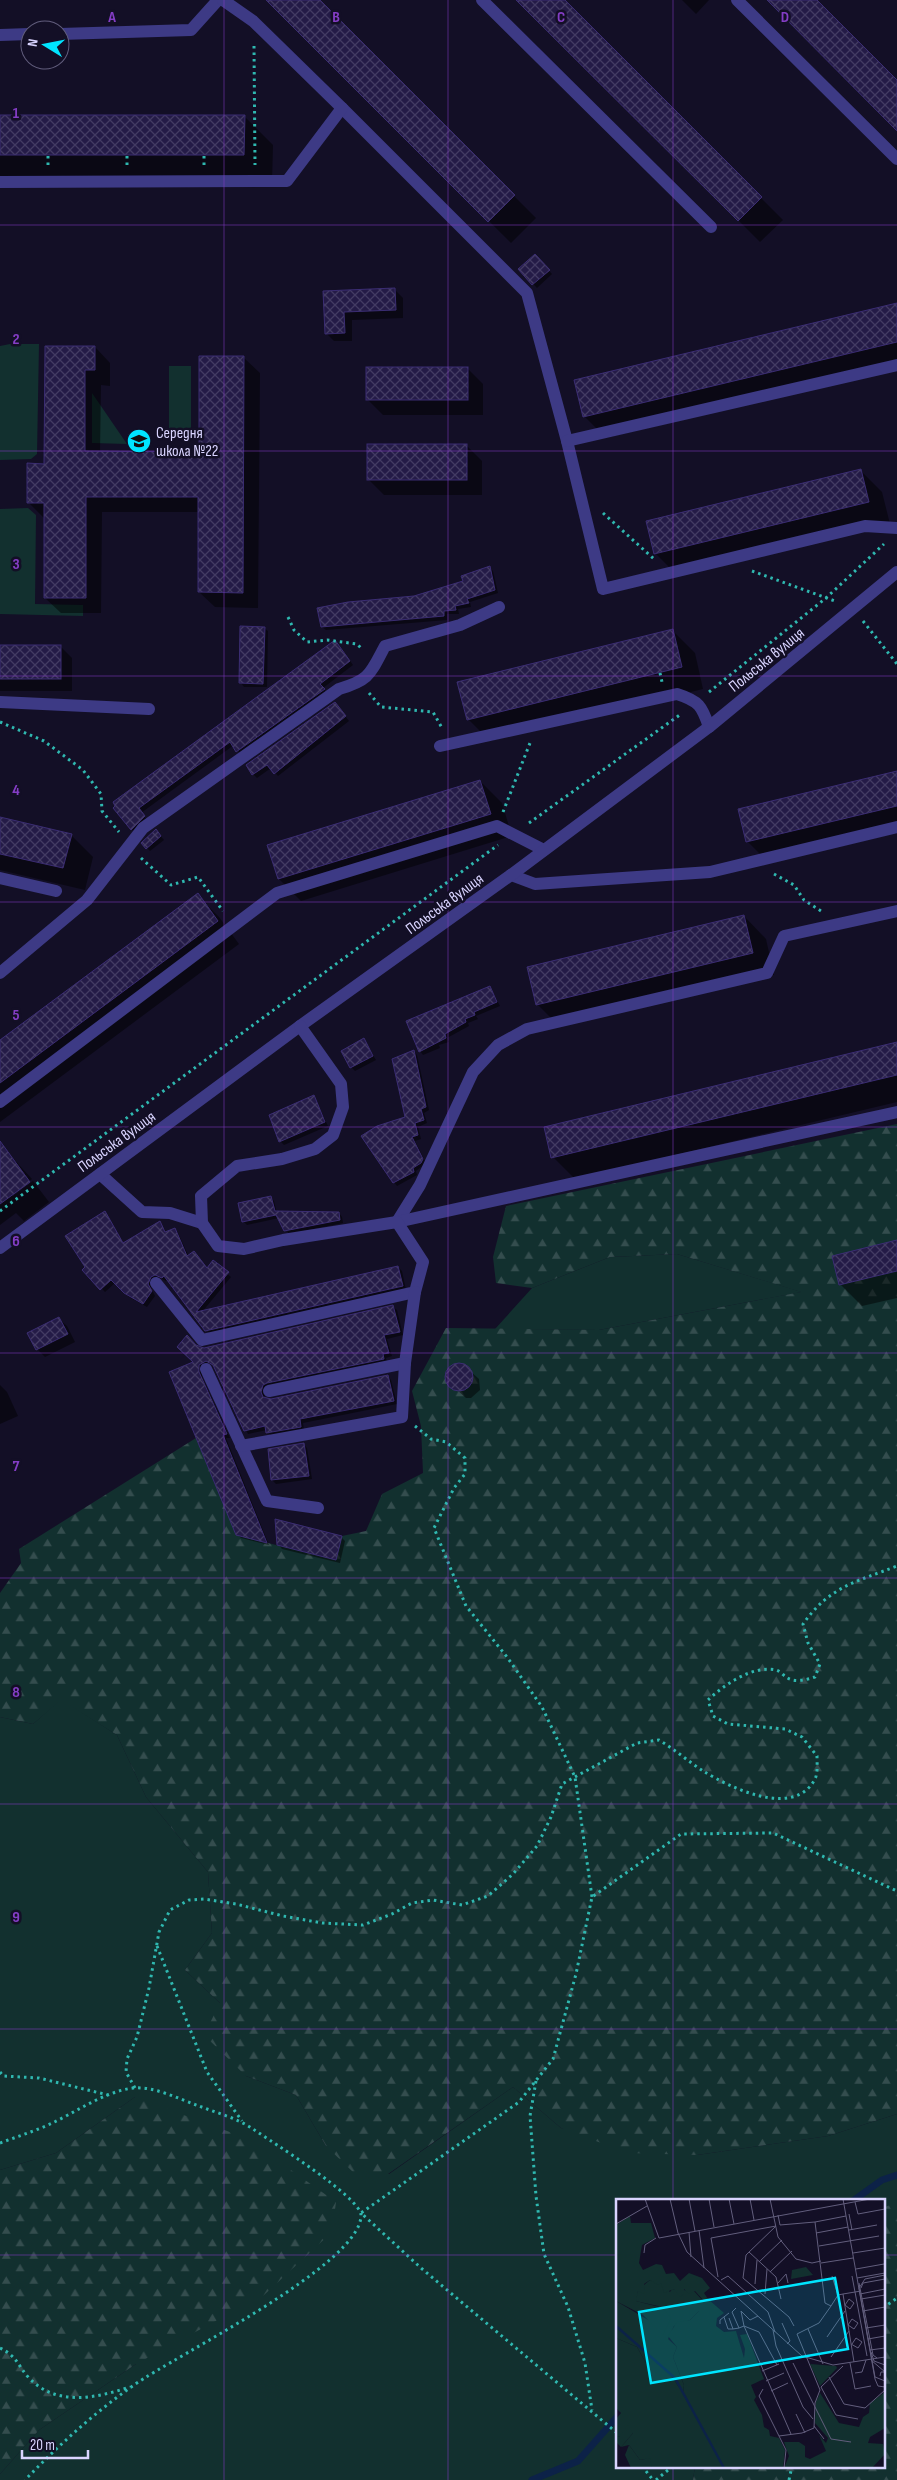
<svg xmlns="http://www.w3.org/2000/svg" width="897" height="2480" viewBox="0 0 897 2480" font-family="'Sofia Sans Condensed',sans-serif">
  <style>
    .grass { fill: #12302f }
    .forest { fill: url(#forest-firs) }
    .shadow { fill: #0007 }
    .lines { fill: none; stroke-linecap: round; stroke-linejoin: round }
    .stream { stroke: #0c2248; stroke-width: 7 }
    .building { fill: url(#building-cross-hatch); stroke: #3b2d73 }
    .path { stroke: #2fb8b0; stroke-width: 3; stroke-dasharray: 2.5 4; stroke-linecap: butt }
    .minor { stroke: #3d3a85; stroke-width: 12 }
    .grid { fill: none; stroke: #843dc5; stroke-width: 1; stroke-opacity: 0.55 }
    .labels { text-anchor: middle; stroke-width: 5; stroke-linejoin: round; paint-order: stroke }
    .poi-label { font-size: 16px; fill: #d9d4ff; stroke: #130f26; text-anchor: start }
    .street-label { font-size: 16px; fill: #d9d4ff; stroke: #130f26 }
    .inset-river { fill: none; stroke: #0c2248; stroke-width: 2.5 }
    .inset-road { fill: none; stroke: #625e7d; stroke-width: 1 }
    .view { fill: #00e5ff; fill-opacity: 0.15; stroke: #00e5ff; stroke-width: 2.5 }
    .inset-edge { fill: none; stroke: #d9d4ff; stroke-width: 2.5 }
    .grid-label { font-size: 16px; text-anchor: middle; font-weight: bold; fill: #843dc5; stroke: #130f26; stroke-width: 5; stroke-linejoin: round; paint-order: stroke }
  </style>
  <defs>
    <pattern id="forest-firs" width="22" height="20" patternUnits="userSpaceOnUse" patternTransform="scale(1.25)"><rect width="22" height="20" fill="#12302f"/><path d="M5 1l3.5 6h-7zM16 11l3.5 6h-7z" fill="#344d4e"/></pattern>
    <pattern id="building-cross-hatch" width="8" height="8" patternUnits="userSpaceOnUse" patternTransform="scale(1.25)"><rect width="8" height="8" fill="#241b47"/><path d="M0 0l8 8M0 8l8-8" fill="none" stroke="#433b63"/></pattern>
  </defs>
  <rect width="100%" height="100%" fill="#130f26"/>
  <g class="grass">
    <path d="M10,344H39L37,454L31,459L0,460V346Z"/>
    <rect x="169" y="366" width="22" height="68"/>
    <path d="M92,393L127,444L92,443Z"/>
    <path d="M28,508L36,515L35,604L83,605V616L0,614V509Z"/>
    <path d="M677,1254L802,1292L599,1330L495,1329L532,1288L610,1257Z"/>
    <path d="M61,1699L117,1735L146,1797L208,1872L212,1933L185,1970L220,2003L246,2076L296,2095L326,2146L389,2174L513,2087L561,2128L697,2155L828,2136L897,2114V2204L883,2209V2200H617V2401L615,2402L617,2405V2466H695L693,2480H0V2474L39,2430L136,2364L135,2097L56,2153L0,2170V1717L33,1724Z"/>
  </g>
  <g class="forest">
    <path d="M897,1124V2114L828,2136L697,2155L628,2153L561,2128L513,2087L388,2174L353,2172L326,2146L296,2095L246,2076L204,2035L220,2003L185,1970L212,1933L208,1872L146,1797L117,1735L61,1700L33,1724L0,1717V1593L21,1563L19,1549L196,1438L236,1535L336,1560L342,1536L366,1531L382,1494L423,1473L421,1426L412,1391L446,1328L599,1330L801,1292L677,1254L610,1257L532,1288L496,1283L493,1257L506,1206Z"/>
    <path d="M135,2097L246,2138L336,2202L332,2232L264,2295L136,2364L39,2430L0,2474V2170L56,2153Z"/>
    <path d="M897,2202V2480H693L695,2466H883V2208Z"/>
  </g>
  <g class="shadow">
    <path d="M275,0H318L536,218L511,243L271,4Z"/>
    <path d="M526,0H563L783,220L760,242L522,4Z"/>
    <path d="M682,0H709L696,14Z"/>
    <path d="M0,116H244L273,145L272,183H0Z"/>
    <path d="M535,256L552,274L537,288L520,270Z"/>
    <path d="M395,290L403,298V318L352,320V341H334L326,333L325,292Z"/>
    <path d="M897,304V369L606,438L584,416Z"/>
    <path d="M46,347H95L110,363V386L101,385L100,453H200L244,358L260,373L258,608L215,607L199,592V512H102L101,613H61L45,598L44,518L28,502L45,465Z"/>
    <path d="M467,368L483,384V415H383L367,399Z"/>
    <path d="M466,445L482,461V495H384L368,479Z"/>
    <path d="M860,470L882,492L890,524L677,575L655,553Z"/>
    <path d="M489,567L493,571L498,593L470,602L471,607L458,609L459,614H447V620L326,630L322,627L464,581Z"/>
    <path d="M264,628L268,631L267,687H244L241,683Z"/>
    <path d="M673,631L695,653L703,689L490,741L468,719Z"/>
    <path d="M339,645L353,665L323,688L327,693L241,755L234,745L141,813L148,821L135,833L114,808Z"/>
    <path d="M0,646H60L72,658V691H0Z"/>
    <path d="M338,707L349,721L278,776L271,768L257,778L253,774L247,765Z"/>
    <path d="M897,772V833L769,863L747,841Z"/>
    <path d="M480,781L502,803L512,836L301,901L279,879Z"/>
    <path d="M0,818L71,835L93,857L85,890L0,870Z"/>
    <path d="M159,834L164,840L150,851L147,848Z"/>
    <path d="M197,895L219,917L239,944L0,1122V1041Z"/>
    <path d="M744,916L766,939L774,975L559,1026L537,1004Z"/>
    <path d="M490,987L500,1006L476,1016L478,1019L468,1023L469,1026L447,1038L449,1042L439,1045L440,1048L423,1055L420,1051Z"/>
    <path d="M363,1040L376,1060L355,1071L351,1067Z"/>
    <path d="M897,1043V1102L575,1179L553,1157Z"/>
    <path d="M414,1051L417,1055L429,1110L424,1113L427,1123L418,1127L421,1139L415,1141L426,1163L416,1171L417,1175L397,1186L394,1182L407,1118Z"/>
    <path d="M314,1097L328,1126L284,1145L280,1141Z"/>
    <path d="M8,1153L32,1179L11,1194L13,1196L33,1181L49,1202L24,1221L16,1213L0,1225V1159Z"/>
    <path d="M271,1197L274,1201L277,1213H339L342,1217L343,1223L289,1234L279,1218L247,1225L243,1221Z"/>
    <path d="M105,1213L124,1244L160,1223L167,1233L175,1229L178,1233L189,1257L207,1269L213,1261L231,1277L202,1312L398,1267L402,1271L406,1290L210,1334L168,1279L166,1281L160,1278L154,1281L151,1288L155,1296L147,1307L129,1297L115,1283L105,1292L84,1270L87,1267Z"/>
    <path d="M897,1241V1298L862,1306L840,1284Z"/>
    <path d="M393,1307L397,1310L403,1335L387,1339L392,1356L386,1358L387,1362L267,1389L264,1397L271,1400L388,1376L391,1380L397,1404L303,1423L304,1430L271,1436L267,1430L248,1434L215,1367L211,1364L203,1368L202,1377L230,1438H226L269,1545L241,1538L237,1534L195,1362L196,1347L204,1349Z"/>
    <path d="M59,1319L67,1326L75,1342L45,1357L37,1349Z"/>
    <path d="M462,1364L479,1379L480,1390L471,1398H466L448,1382L447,1377L451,1367Z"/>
    <path d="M0,1385L7,1392L18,1416L0,1424Z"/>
    <path d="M303,1444L307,1448L312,1479L276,1484L272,1480Z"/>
    <path d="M341,1537L345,1541L340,1563L282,1549L279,1545Z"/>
  </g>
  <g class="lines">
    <g class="stream">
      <path d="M854,2200L882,2180L897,2175"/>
      <path d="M532,2480L578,2461L617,2417"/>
    </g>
  </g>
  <g class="building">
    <path d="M266,0H320L515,195L488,222Z"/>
    <path d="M516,0H565L762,197L738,221Z"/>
    <path d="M767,0H817L897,80V131Z"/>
    <path d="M0,115H245L244,155H0Z"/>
    <path d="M535,254L550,270L532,285L518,269Z"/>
    <path d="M395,288L396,310L344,312L345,333L325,334L323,291Z"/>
    <path d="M897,303V342L583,417L574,380Z"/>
    <path d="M45,346H95V370H85V451L199,452V356H244L243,593L198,592V497H86V598H44V503H27V463L44,464Z"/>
    <rect x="366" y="367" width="102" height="33"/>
    <rect x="367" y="444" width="100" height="36"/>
    <path d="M861,469L869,502L654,554L646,521Z"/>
    <path d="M490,566L495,590L467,599L469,603L455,606L456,610L444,611V616L321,627L317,608L348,602L414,596L463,581L461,576Z"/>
    <path d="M240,626L265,627L263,684L239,683Z"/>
    <path d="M673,629L682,667L467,720L457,682Z"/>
    <path d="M335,640L350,661L320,684L325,689L236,752L230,742L139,808L145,816L131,830L113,808L115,806L113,802Z"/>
    <rect x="0" y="645" width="61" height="34"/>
    <path d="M335,702L346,716L274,774L267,765L252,775L246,765Z"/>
    <path d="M897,771V806L746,842L738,809Z"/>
    <path d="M480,780L491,814L278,879L267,845Z"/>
    <path d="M0,817L72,834L63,868L0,854Z"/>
    <path d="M156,829L161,836L146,849L141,843Z"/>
    <path d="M198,893L218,921L0,1083V1040Z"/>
    <path d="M744,915L753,953L536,1005L527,967Z"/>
    <path d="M490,986L497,1002L474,1012L475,1015L465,1019L466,1022L445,1034L446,1038L419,1052L406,1021Z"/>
    <path d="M364,1038L373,1056L350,1068L341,1051Z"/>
    <path d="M897,1042V1075L551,1158L544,1127Z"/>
    <path d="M414,1050L426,1107L421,1109L424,1120L415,1123L418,1135L412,1137L423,1159L421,1163L413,1168L414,1172L393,1183L361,1136L377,1126L405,1117L392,1059Z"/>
    <path d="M314,1095L325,1122L279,1142L269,1115Z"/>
    <path d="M0,1141L30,1182L0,1204Z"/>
    <path d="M271,1196L275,1211L339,1212L340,1220L284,1231L276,1215L242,1222L238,1203Z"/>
    <path d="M105,1211L123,1243L160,1221L165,1232L175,1228L187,1256L194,1251L207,1268L213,1260L229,1272L196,1312L398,1266L403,1286L205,1331L164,1276L162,1278L155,1275L151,1277L148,1284L152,1291L143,1304L124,1293L111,1280L100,1290L82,1270L85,1267L65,1236Z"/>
    <path d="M897,1240V1271L839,1285L832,1256Z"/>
    <path d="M393,1305L400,1332L384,1335L389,1353L383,1354L384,1359L267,1383L263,1385L261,1392L263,1397L271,1399L388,1375L394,1401L300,1419L301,1427L266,1433L265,1426L244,1431L213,1365L206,1361L199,1365V1372L227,1434L223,1435L267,1543L236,1535L169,1372L193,1362L177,1347L187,1335L196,1345L204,1348Z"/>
    <path d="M59,1317L68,1334L36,1350L27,1333Z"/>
    <circle cx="459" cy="1377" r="14"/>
    <path d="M304,1443L309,1476L271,1480L268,1449Z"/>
    <path d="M275,1519L342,1536L336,1560L277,1545Z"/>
  </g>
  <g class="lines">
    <g class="path">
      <path d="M254,46L255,165"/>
      <path d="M48,165V155"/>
      <path d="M127,165V155"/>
      <path d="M204,165V155"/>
      <path d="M603,513L654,559"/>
      <path d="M752,571L835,601"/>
      <path d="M288,617L294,630L307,642L327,640L357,644L363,650"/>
      <path d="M863,621L897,664"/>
      <path d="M660,673L662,682"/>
      <path d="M709,692L826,598L884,544"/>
      <path d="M369,693L381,707L433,712L442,728"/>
      <path d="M0,722L44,741L83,770L101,794L102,811L119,832"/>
      <path d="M503,812L530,743"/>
      <path d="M529,823L681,714"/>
      <path d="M141,858L171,885L198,877L223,911"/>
      <path d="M774,874L794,885L804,900L821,911"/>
      <path d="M0,1211L498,845"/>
      <path d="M415,1426L431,1439L446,1442L465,1458V1474L454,1488L434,1528L466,1606L507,1657L542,1707L575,1777L592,1897"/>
      <path d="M157,1946L207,2072L242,2121"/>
      <path d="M0,2072L3,2076L39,2078L108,2095"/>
      <path d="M536,2081L530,2116L536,2196L544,2254L568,2307L585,2363L592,2410"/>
      <path d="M135,2088L126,2072L127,2059L137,2037L149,1988L159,1932L170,1910L189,1900L204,1899L236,1904L283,1916L322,1923L363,1925L392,1914L412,1903L433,1900L462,1905L488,1896L513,1874L537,1846L551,1817L562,1784L637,1743L659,1740C674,1749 688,1761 703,1771C731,1788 794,1819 815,1779C818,1773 817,1763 817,1756L802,1737L785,1729L728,1724L713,1716L708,1700C724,1685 752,1665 776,1670C780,1671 783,1675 786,1677C794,1683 806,1680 815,1677L820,1664L808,1643L803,1624C830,1586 856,1582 897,1566"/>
      <path d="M0,2143C16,2137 32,2132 48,2125C75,2113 103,2092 133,2088C154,2086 179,2099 199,2106C217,2113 237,2118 253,2129C272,2142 360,2197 361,2215C362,2264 175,2356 134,2385C94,2413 59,2445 25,2480"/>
      <path d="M883,2308L897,2298"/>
      <path d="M0,2348C17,2356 18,2366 29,2378C57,2407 96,2398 130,2387"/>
      <path d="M617,2433L421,2268L361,2213L519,2102L553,2059L576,1974L592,1897L681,1834L773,1833L897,1891"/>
      <path d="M642,2466L653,2480"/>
      <path d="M656,2480L673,2466"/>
      <path d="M789,2480L792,2466"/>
    </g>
    <g class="minor">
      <path d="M482,0L711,227"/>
      <path d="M737,0L897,159"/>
      <path d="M60,34L191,30L218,0"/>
      <path d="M0,35L30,34"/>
      <path d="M342,108L527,293L567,441L603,589L865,526L897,528"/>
      <path d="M0,182L287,181L342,108L253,21L223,0"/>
      <path d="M567,441L897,365"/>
      <path d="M0,702L149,709"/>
      <path d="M440,746L677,694C699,701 702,706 709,727"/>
      <path d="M511,875L535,884L710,872L897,827"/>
      <path d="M0,878L56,891"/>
      <path d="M0,973L87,900L143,828L339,689C370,680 370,674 385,646L460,625L499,607"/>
      <path d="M0,1102L277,893L497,826L544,850"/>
      <path d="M100,1174L142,1212L170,1213L202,1223"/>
      <path d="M397,1222L420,1185L473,1072L498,1045L527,1029L767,973L784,936L897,911"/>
      <path d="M397,1222L897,1112"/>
      <path d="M0,1248L300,1026L511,875L709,727L897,572"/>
      <path d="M156,1283L202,1340L415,1292L423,1262L397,1222L283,1240L244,1249L218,1246L202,1223L201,1196L237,1166L282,1159L315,1149L333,1135L343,1107L341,1084L300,1026"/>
      <path d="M206,1369L267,1501L318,1508"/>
      <path d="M269,1391L405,1363L415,1292"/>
      <path d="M241,1446L402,1417L405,1363"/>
    </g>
  </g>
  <path class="grid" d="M224,0V2480M448,0V2480M673,0V2200M0,225H897M0,451H897M0,676H897M0,902H897M0,1127H897M0,1353H897M0,1578H897M0,1804H897M0,2029H897M0,2255H617M883,2255H897M673,2466V2480"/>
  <defs>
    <g id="school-disc" transform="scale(1.25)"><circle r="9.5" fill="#00e5ff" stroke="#130f26"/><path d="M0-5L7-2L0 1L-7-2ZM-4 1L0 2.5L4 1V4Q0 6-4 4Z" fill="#111"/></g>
  </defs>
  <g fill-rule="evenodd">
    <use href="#school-disc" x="139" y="441"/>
  </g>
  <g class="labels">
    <g class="poi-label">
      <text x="156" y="438">Середня<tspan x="156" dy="18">школа №22</tspan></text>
    </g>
    <g class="street-label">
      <text transform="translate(766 659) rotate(-39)" y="6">Польська вулиця</text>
      <text transform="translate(444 903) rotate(-36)" y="6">Польська вулиця</text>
      <text transform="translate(116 1141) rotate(-36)" y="6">Польська вулиця</text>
    </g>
  </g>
  <g transform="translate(616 2199)">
    <rect width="269" height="269" fill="#130f26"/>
    <path d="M190,68L197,76L175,80L176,71ZM34,81L46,84L54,93L56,90L78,92L87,102L83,112L74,121L58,127L52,140L61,148L57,158L68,186L67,194L54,175L41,165L32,168L21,148L0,139V102L34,122L49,113L42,107L19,102L22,91ZM194,165L220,167L221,169L204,187Z" fill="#12302f"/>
    <path d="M14,17L15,24H35L39,39L26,46L23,64L27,71L40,65L46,66L50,75L58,74L64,82L73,74L86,79L94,89L88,94L92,100L108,114L101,119L100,127L108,133L120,132L128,159L129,150L124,136L131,135L148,180L135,186L140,198L138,201L146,216L148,228L153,231L154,237L163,239L169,251L167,269H36L31,260L24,261L13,246L5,248L17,234L2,238L0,236V220L5,214L0,209V139L21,148L32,168L37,161L54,175L67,194L68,186L57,158L61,148L52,137L61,123L74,121L83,112V101H87L79,92L73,95L68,90V95L64,98L58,90L48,94L45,84L42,86L34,81L28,85L29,92L28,95L22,92L20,102L47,109L55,119L47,136L27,116L0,102V26ZM269,193V229L254,238L252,244L267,245L269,255L256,269H168L173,257L168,243H183L189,247V258L194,260L210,252L203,236L210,244L212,239L199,224L200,203L204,194L223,224L243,228L247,218L253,214L254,204Z" fill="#12302f"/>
    <path d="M12,226L17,234L5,248L0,243V236L3,238ZM13,246L24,261L34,259L36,269H15L9,256Z" fill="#12302f"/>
    <path class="inset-river" d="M0,127L59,179L108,269"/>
    <path class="inset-road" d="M29,0L43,39M54,0L62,34L71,53L186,157L217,166L269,158M73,0L79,32M93,0L98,28M113,0L118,25M134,0L138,21M154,0L162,38L180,60L196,64L205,62M227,0L259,180L262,187L269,188M239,3L242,15L269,10M233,15L236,31M162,16L164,26L199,23M0,25L31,7M83,31L88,69M233,31L261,26M73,33L75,58M200,34L232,28M43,39L254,0M203,47L263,37M133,53L160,78L165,100M28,54L29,46L40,39M237,54L269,49M143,63L166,41M205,64L237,59M240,70L268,65M154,73L176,52M269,76L249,80L243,89L259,178L269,182M216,77L222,96M236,77L251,157M102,78L95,39L160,27L130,56L127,79L173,118L178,127M241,79L269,74M105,81L112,77L152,113L159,133M162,84L170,75L172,84M243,84L257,156L261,159M139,85L141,61M245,89L247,84L269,80M149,95L151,70M227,95L222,96L215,107L209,104L199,23L230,17M244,95L269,90M233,100L238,104L234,110L229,106ZM245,100L269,96M120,109L116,113L123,129L128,127L125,112L134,121L142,117M247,112L269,108M108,118L112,130H117M113,119L117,130L123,129M236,120L242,124L238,130L232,126ZM166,124L174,142L171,145M104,125V121L113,114M128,127L175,235M128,127L143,133L161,166M250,129L269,126M192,130L207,165M157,131L160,147L187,208L197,220M211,138L229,112M252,140L269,137M235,145L242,149L246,143L240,139L236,145M254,151L269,149M255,153L258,162L269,166M215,158L233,132M255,161L269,173H265L264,177M238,163L227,95L245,92M177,164L215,240L235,243M234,164L239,190L255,187M146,172L163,165M239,174L246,173L250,161M213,178L228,205L249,209L269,191M150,182L168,174M205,188L220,216L242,220M205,188L227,167M147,190L143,197L170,251L168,269M155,192L172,184M180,215L189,234M198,227L208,240M163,237L186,234L198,229L199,204L204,191L181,135L203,124L215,107"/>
    <path class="view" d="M219,79L232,150L35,184L23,113Z"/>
    <rect width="269" height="269" class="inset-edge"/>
  </g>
  <g class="grid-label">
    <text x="112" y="22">A</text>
    <text x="336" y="22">B</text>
    <text x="561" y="22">C</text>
    <text x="785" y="22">D</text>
    <text x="16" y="118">1</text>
    <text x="16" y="344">2</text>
    <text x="16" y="569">3</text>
    <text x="16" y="795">4</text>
    <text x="16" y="1020">5</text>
    <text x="16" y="1246">6</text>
    <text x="16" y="1471">7</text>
    <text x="16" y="1697">8</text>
    <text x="16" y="1922">9</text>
  </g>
  <g transform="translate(45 45) rotate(280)"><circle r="24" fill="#130f26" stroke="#625e7d"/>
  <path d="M0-4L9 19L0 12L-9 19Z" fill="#00e5ff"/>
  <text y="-8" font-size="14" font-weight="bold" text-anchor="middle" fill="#d9d4ff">N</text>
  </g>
  <path d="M22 2450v8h66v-8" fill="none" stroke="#d9d4ff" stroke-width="2.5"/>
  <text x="30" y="2450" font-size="15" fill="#d9d4ff" stroke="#130f26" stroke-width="4" paint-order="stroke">20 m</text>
</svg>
